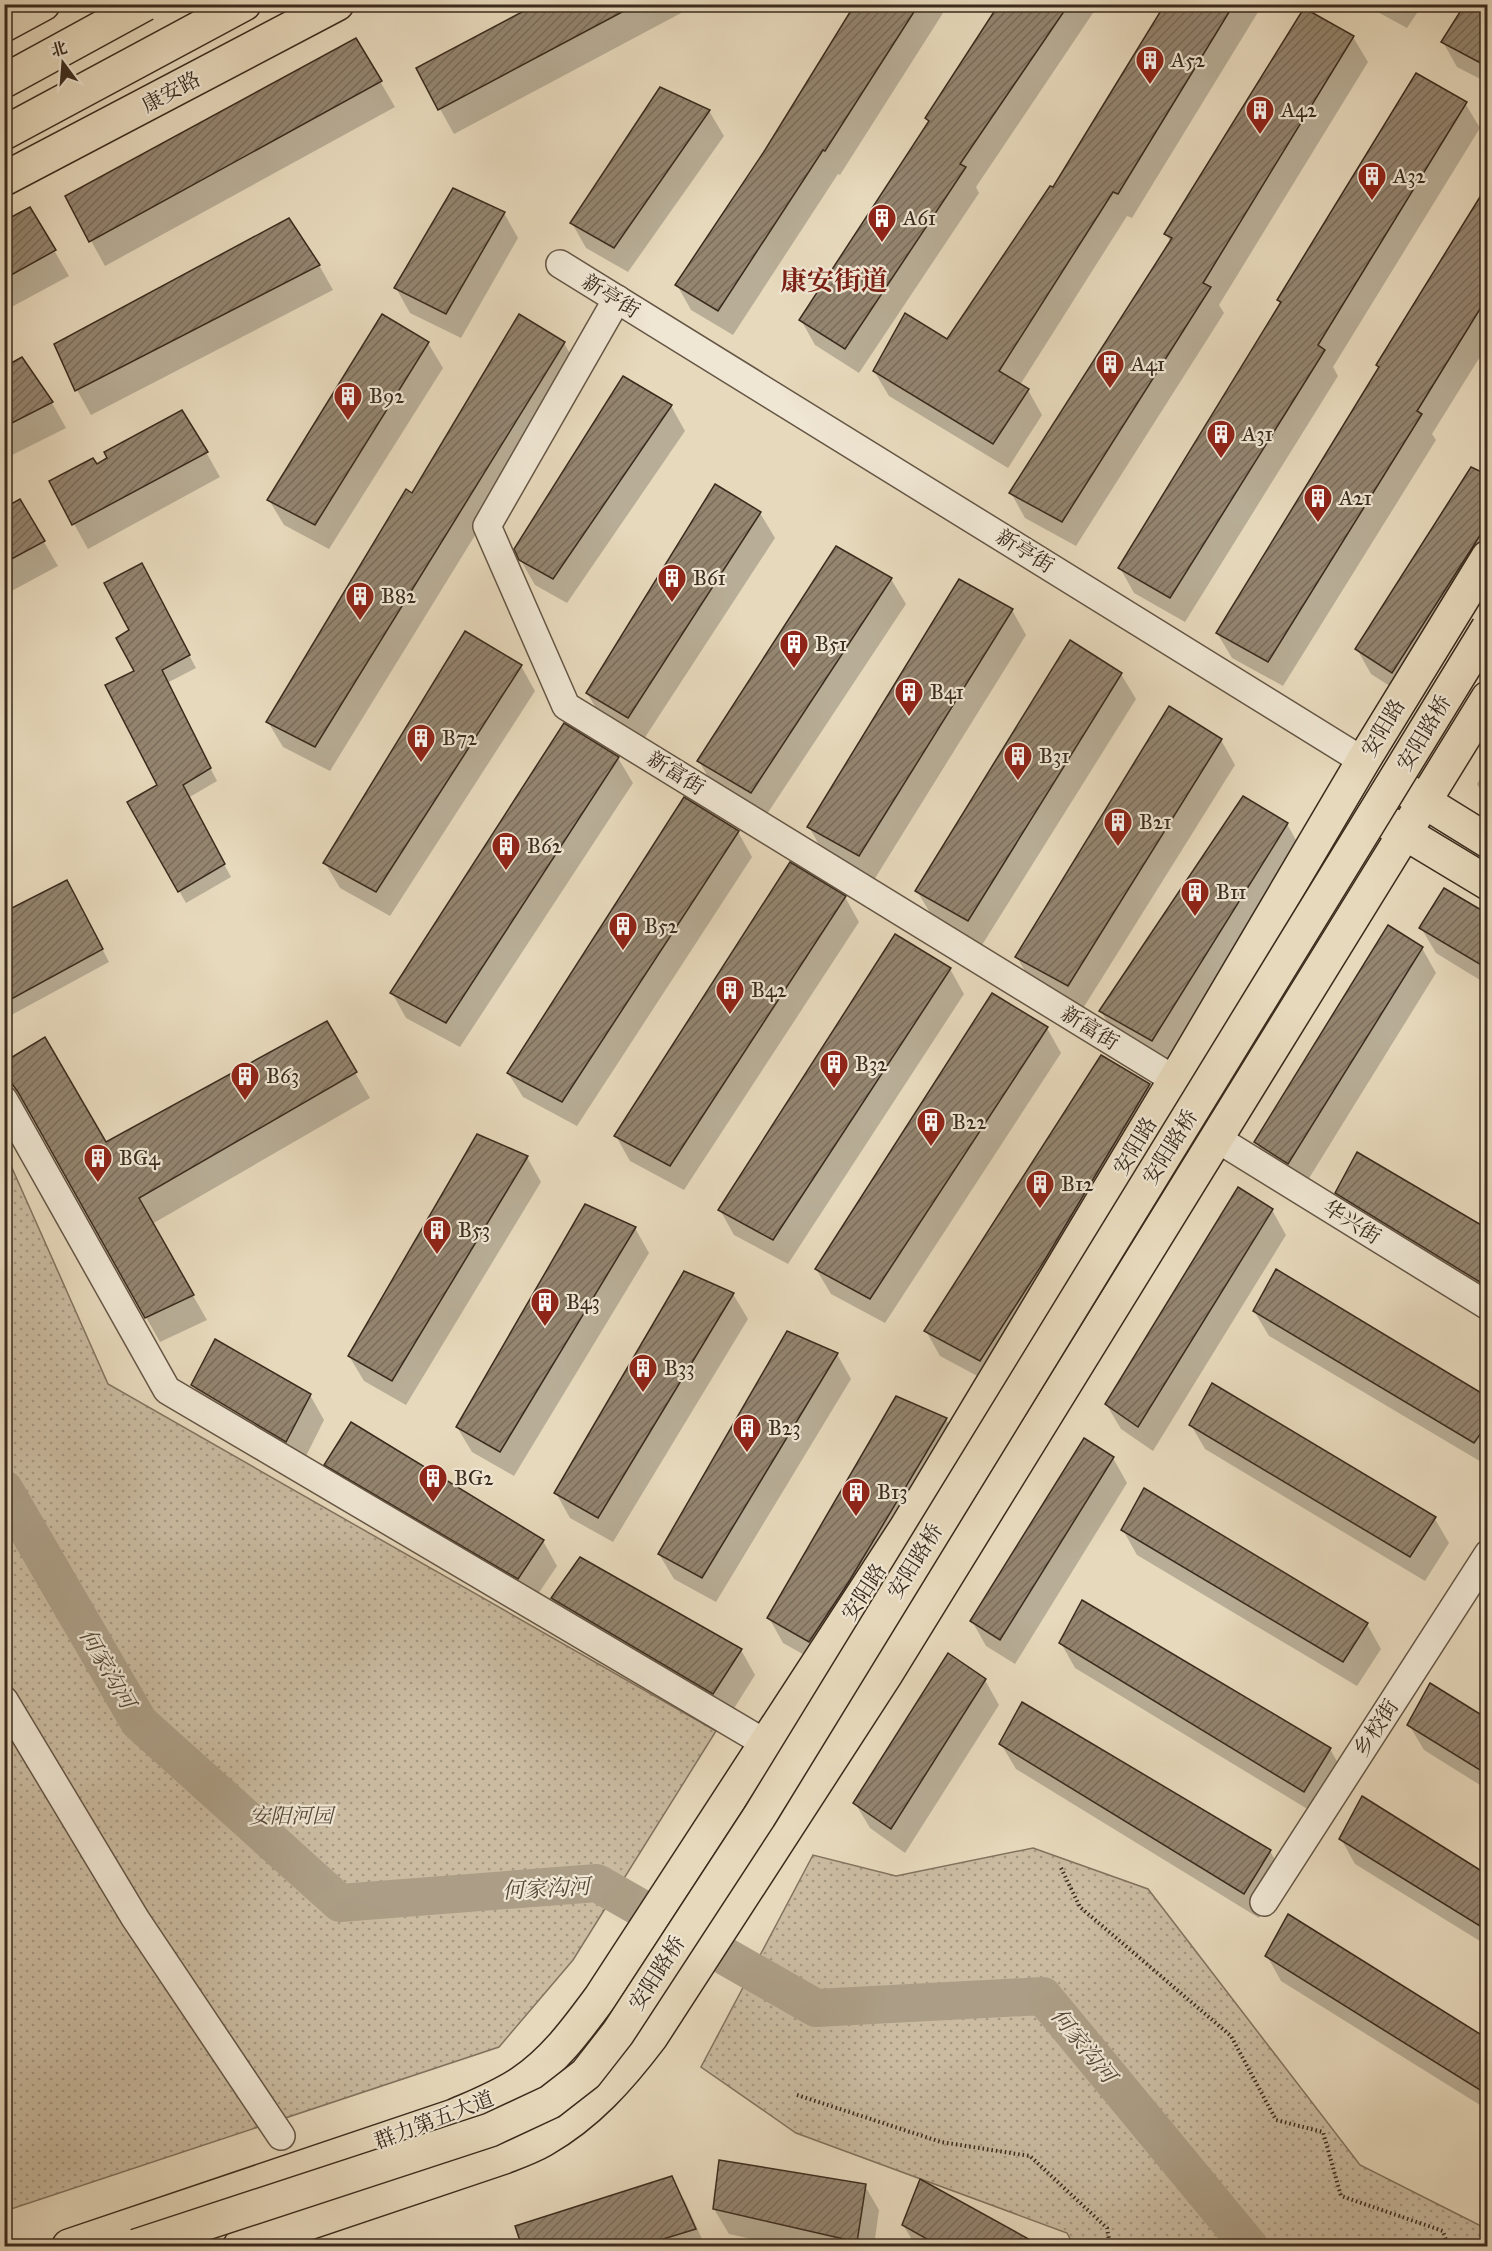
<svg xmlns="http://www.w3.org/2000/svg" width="1492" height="2251" viewBox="0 0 1492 2251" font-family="'IM FELL Great Primer','Noto Serif SC',serif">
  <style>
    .park { fill: url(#park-dots); stroke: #82735f; stroke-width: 1.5 }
    .shadow { fill: #0003 }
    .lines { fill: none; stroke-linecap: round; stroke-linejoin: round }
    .river { stroke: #ac9e86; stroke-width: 38 }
    .building { fill: url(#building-hatch); stroke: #3a2b1d; stroke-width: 1.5 }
    .minor-casing { stroke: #655645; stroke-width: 30 }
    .major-casing { stroke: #3a2b1d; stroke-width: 36 }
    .path { stroke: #3a2b1d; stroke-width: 4; stroke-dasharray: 1.5 3; stroke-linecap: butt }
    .minor { stroke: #efe6d3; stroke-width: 27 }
    .major { stroke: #e7d9bc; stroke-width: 33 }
    .major-bridge-casing { stroke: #3a2b1d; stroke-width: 36; stroke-linecap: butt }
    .major-bridge { stroke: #e7d9bc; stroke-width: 33 }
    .labels { text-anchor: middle; stroke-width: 4.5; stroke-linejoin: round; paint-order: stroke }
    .poi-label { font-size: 21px; fill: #3a2b1d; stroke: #efe6d3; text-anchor: start }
    .street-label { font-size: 21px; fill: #3a2b1d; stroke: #efe6d3 }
    .park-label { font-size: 21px; font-style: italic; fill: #574837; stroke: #efe6d3 }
    .water-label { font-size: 22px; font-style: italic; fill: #564837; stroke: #efe6d3 }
    .district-label { font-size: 27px; font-weight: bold; fill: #7a1f14; stroke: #efe6d3 }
  </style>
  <defs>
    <pattern id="park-dots" width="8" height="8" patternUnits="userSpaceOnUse" patternTransform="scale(1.5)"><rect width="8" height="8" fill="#cabba1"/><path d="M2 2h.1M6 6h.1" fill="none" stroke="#a59883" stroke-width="1.8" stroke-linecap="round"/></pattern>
    <pattern id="building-hatch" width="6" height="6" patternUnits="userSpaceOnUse" patternTransform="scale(1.5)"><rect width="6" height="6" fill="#948570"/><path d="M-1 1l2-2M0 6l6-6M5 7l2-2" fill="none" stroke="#7a6d5b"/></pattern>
  </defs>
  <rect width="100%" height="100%" fill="#e7d9bc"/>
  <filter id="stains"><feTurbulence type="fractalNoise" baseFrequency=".00333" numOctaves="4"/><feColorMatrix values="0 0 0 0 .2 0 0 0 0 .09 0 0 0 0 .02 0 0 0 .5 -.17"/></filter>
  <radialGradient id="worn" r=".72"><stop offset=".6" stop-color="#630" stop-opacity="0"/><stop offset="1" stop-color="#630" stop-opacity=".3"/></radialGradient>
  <g class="park">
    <path d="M4,1150L108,1384L716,1731L573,1960L499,2047L5,2211Z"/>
    <path d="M1033,1848L1148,1889L1360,2165L1487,2229V2246H1074L1067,2233L796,2133L701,2067L813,1855L896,1876Z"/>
  </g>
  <g class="shadow">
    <path d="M541,4H698L454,134L440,109Z"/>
    <path d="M857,4H938L943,13L840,175L838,174L733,335L691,310L677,285L766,151Z"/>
    <path d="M1001,4H1099L976,187L979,193L859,373L815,345L801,320L930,123L927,118Z"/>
    <path d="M1167,4H1263L1132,218L1127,216L1020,385L1028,390L1042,415L1008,468L889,396L874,371L948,341L1054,189Z"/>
    <path d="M1363,4H1423L1407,28Z"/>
    <path d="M1488,4V83L1457,67L1443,42Z"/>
    <path d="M1304,10L1353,37L1368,62L1219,305L1224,313L1076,546L1025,518L1011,493L1171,243L1166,234Z"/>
    <path d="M356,40L395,107L105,266L67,197Z"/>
    <path d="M660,89L709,111L724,136L628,272L586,248L572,223Z"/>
    <path d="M1465,103L1480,128L1333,367L1338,376L1185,622L1134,593L1120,568L1281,305L1278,300Z"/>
    <path d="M1488,187V344L1432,434L1436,440L1283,686L1232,658L1217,633L1380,368L1378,365Z"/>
    <path d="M30,209L69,276L4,311V223Z"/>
    <path d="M504,213L518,238L461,338L410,313L396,288Z"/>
    <path d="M319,265L333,290L91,415L77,390Z"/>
    <path d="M383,316L428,343L443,368L329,549L284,525L269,500Z"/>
    <path d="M564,343L578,368L330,771L283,747L268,722L413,495Z"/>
    <path d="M21,359L52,403L66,428L4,459V368Z"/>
    <path d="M671,406L685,431L567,603L535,585L520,559Z"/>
    <path d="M1488,427V440L1484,433Z"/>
    <path d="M206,452L220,477L88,549L74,524L97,466L109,459Z"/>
    <path d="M1488,477V570L1407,697L1371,674L1357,649Z"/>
    <path d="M4,509L44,542L58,566L4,595Z"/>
    <path d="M760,513L775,538L642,742L602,718L587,693Z"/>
    <path d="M836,548L891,579L906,604L765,817L713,786L699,761Z"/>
    <path d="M148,578L196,668L167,683L217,781L188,798L231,877L186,903L129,803L159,785L131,631Z"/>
    <path d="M1012,610L1026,635L874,880L823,852L809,827Z"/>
    <path d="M521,666L535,691L390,916L340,888L325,863Z"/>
    <path d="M1121,674L1136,699L982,945L932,916L917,891Z"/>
    <path d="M1221,740L1235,765L1082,1010L1031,982L1017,957Z"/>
    <path d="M618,758L633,783L460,1047L406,1018L392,993Z"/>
    <path d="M1488,766V802L1477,784Z"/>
    <path d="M1287,824L1301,849L1166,1065L1115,1036L1101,1011Z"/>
    <path d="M738,832L752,857L577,1126L523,1097L508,1073Z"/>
    <path d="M74,894L109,962L4,1019V914Z"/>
    <path d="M845,897L859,922L684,1190L630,1161L616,1136Z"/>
    <path d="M1488,916V985L1436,953L1421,928Z"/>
    <path d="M1422,948L1436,973L1303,1188L1271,1167L1256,1142Z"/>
    <path d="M950,969L964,994L788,1264L734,1235L720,1210Z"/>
    <path d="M326,1023L370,1098L152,1224L207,1320L160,1342L33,1117L28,1112L4,1070L105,1144Z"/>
    <path d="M1047,1028L1061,1053L885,1323L831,1294L816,1269Z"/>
    <path d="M1102,1057L1149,1086L1164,1110L994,1385L940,1356L926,1331Z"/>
    <path d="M527,1157L541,1182L406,1405L364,1381L349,1356Z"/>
    <path d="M1336,1193L1488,1231V1297L1346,1210Z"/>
    <path d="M1272,1210L1286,1235L1153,1451L1121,1429L1106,1404Z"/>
    <path d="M635,1228L649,1253L514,1476L472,1452L457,1427Z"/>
    <path d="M733,1294L748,1319L613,1542L570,1518L556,1493Z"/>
    <path d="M1254,1311L1488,1399V1466L1269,1336Z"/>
    <path d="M837,1354L851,1379L716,1602L674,1579L659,1554Z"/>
    <path d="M193,1385L310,1395L324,1420L301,1466L207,1410Z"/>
    <path d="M946,1419L960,1444L824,1666L783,1643L769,1618Z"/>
    <path d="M1191,1425L1435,1519L1449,1543L1425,1581L1205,1449Z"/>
    <path d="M1113,1458L1127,1483L1015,1664L986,1646L972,1621Z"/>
    <path d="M326,1465L543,1541L557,1566L532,1603L340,1490Z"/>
    <path d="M1123,1530L1367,1624L1381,1649L1357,1686L1137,1555Z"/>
    <path d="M552,1598L741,1650L755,1675L728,1718L567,1623Z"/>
    <path d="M1488,1602V1633L1479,1618Z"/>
    <path d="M1061,1643L1330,1749L1344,1774L1319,1816L1075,1668Z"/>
    <path d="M985,1680L999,1705L905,1853L870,1828L855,1803Z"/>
    <path d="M1488,1720V1790L1424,1750L1409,1725Z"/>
    <path d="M1001,1744L1270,1851L1284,1876L1259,1918L1016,1769Z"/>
    <path d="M1341,1839L1488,1877V1946L1355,1864Z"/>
    <path d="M1267,1956L1488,2041V2110L1281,1981Z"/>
    <path d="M671,2178L686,2203L705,2246H524Z"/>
    <path d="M865,2186L879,2210L874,2246H783L729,2234L714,2209Z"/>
    <path d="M903,2225L1039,2246H916Z"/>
    <path d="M468,2243L470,2246H457Z"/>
  </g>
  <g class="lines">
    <path class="river" d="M4,1489L139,1722L340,1903L597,1883L816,2008L1043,1996L1249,2246"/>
  </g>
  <g class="building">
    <path d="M537,4H637L438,110L416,68Z"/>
    <path d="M855,4H919L825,151L823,150L718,311L675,285L765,150Z"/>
    <path d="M999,4H1069L960,164L966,167L845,349L799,320L929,121L925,118Z"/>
    <path d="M1165,4H1234L1118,194L1113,192L999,371L1029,389L993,444L873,371L905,313L947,339L1050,186L1053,187Z"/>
    <path d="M1465,4H1488V67L1441,42Z"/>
    <path d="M1304,8L1354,36L1203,283L1211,287L1062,522L1009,493L1172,238L1164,234Z"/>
    <path d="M356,38L382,81L89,242L65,196Z"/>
    <path d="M1416,73L1467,102L1318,345L1325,350L1170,598L1118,568L1281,302L1277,300Z"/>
    <path d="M660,87L710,110L614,248L570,223Z"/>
    <path d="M1488,184V296L1417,411L1422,414L1268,662L1216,633L1379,367L1376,365Z"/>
    <path d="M453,188L505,212L446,314L394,288Z"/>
    <path d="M30,207L56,250L4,279V221Z"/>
    <path d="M289,218L320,265L75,391L54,344Z"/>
    <path d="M382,314L429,342L315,525L267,500Z"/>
    <path d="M519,314L565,342L315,747L266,722L406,489L412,493Z"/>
    <path d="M22,357L53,402L4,427V367Z"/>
    <path d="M623,376L672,405L553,579L519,560L514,549Z"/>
    <path d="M182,410L208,452L72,525L49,481L93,458L97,464L107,458L104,452Z"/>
    <path d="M1471,467L1488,475V523L1392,673L1355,649Z"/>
    <path d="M715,484L761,512L628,718L586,693Z"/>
    <path d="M20,499L45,541L4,563V508Z"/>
    <path d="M836,546L892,578L751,793L697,761Z"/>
    <path d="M142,563L190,655L162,670L211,768L183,785L225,864L178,892L127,802L157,785L105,685L134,671L116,638L129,630L104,583Z"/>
    <path d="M959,579L1013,609L859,856L807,827Z"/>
    <path d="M465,631L522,665L376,892L323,863Z"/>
    <path d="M1070,640L1122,673L968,921L915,891Z"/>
    <path d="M1169,706L1222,739L1068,986L1015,957Z"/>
    <path d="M564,723L619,757L446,1023L390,993Z"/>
    <path d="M1243,796L1288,823L1152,1041L1099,1011Z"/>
    <path d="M684,797L739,831L562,1102L507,1073Z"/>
    <path d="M790,862L846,896L670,1166L614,1136Z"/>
    <path d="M67,880L103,949L4,1003V912Z"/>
    <path d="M1444,888L1488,914V969L1419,928Z"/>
    <path d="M1388,925L1423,947L1288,1164L1254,1142Z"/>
    <path d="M895,934L951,968L773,1240L718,1210Z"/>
    <path d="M992,993L1048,1027L870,1299L815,1269Z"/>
    <path d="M327,1021L357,1072L139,1198L194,1295L145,1318L18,1092L4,1073V1062L45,1037L106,1142Z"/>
    <path d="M1101,1055L1150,1084L1043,1263L980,1361L924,1331Z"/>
    <path d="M477,1134L528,1156L392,1381L348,1356Z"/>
    <path d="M1357,1152L1488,1229V1287L1335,1193Z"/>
    <path d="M1238,1187L1273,1209L1138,1427L1105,1404Z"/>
    <path d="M585,1204L636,1227L500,1452L456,1427Z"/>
    <path d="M1276,1269L1488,1397V1423L1474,1443L1253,1311Z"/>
    <path d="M684,1271L734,1293L598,1518L554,1493Z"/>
    <path d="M787,1331L838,1353L702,1578L658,1554Z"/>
    <path d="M215,1339L311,1394L286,1442L191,1385Z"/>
    <path d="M1212,1383L1436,1517L1410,1557L1189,1425Z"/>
    <path d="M896,1396L947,1418L848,1583L809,1642L767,1618Z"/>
    <path d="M351,1422L544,1540L518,1579L324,1465Z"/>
    <path d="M1084,1438L1114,1457L1000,1640L970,1621Z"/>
    <path d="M1144,1488L1368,1623L1343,1662L1121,1530Z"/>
    <path d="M580,1557L742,1649L713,1694L551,1598Z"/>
    <path d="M1082,1600L1331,1748L1304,1792L1059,1643Z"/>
    <path d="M948,1653L986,1679L891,1829L853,1803Z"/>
    <path d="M1430,1683L1488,1719V1775L1407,1725Z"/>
    <path d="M1022,1702L1271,1850L1244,1894L999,1744Z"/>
    <path d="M1362,1796L1488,1875V1931L1339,1839Z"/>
    <path d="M1288,1914L1488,2039V2095L1265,1956Z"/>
    <path d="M719,2160L866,2184L857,2242L713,2209Z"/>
    <path d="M672,2176L696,2229L637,2247H522L515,2226Z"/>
    <path d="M920,2179L1043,2247H941L902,2225Z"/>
  </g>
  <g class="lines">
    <g class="minor-casing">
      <g id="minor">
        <path d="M560,264L1363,761"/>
        <path d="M617,299L487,526L566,706L1175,1080"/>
        <path d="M4,1100L167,1390L765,1743"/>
        <path d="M1216,1138L1488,1306"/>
        <path d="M4,1700L135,1918L281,2136"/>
        <path d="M1264,1902L1488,1554"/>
      </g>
    </g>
    <g class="major-casing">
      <g id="major">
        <path d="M4,25L43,4"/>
        <path d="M4,133L244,4"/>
        <path d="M4,179L337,4"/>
        <path d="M1404,789L1488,841"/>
        <path d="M1385,821L1488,883"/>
        <path d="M69,2246L454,2116C477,2106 500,2097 521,2083C554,2061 577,2029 600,1998L906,1528L1175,1080L1363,761L1488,557"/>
        <path d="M240,2246L504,2157C517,2152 531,2147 543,2140C588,2114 620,2078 651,2037L886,1674L1488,698"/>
      </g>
    </g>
    <g class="path">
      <path d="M1061,1868L1080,1907L1231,2036L1276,2120L1323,2132L1341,2196L1443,2231L1448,2246"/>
      <path d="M797,2095L941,2142L1030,2156L1107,2228L1110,2246"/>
    </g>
    <use href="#minor" class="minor"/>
    <use href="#major" class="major"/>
    <g class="major-bridge-casing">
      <g id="major-bridge">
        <path d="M4,81L145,4"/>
        <path d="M136,2246L490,2130L550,2102L586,2074L618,2033L759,1817L1488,628"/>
      </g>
    </g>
    <use href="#major-bridge" class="major-bridge"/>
  </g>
  <defs>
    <g id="building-pin" transform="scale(1.5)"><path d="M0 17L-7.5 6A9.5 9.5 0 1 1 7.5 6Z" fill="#8f2418" stroke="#efe6d3"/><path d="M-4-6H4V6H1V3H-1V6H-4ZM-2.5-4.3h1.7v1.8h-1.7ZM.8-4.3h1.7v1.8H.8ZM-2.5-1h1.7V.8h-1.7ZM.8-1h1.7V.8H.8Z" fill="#fff"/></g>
  </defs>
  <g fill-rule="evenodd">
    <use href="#building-pin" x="1150" y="60"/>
    <use href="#building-pin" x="1260" y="110"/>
    <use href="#building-pin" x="1372" y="176"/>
    <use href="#building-pin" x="882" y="218"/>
    <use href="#building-pin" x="1110" y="364"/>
    <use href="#building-pin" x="348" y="396"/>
    <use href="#building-pin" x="1221" y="434"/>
    <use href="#building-pin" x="1318" y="498"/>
    <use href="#building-pin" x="672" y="578"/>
    <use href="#building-pin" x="360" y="596"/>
    <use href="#building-pin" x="794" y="644"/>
    <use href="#building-pin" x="909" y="692"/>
    <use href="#building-pin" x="421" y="738"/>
    <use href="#building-pin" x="1018" y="756"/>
    <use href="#building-pin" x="1118" y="822"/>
    <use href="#building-pin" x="506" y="846"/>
    <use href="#building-pin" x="1195" y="892"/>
    <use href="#building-pin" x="623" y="926"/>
    <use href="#building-pin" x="730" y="990"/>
    <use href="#building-pin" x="834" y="1064"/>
    <use href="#building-pin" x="245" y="1076"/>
    <use href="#building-pin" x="931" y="1122"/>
    <use href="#building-pin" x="98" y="1158"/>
    <use href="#building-pin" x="1040" y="1184"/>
    <use href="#building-pin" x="437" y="1230"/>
    <use href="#building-pin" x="545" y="1302"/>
    <use href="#building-pin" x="643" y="1368"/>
    <use href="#building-pin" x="747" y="1428"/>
    <use href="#building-pin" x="433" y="1478"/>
    <use href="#building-pin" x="856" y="1492"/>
  </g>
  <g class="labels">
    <g class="poi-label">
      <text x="1171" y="67">A52</text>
      <text x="1281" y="117">A42</text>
      <text x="1393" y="183">A32</text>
      <text x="903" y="225">A61</text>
      <text x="1131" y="371">A41</text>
      <text x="369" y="403">B92</text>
      <text x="1242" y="441">A31</text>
      <text x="1339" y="505">A21</text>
      <text x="693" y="585">B61</text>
      <text x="381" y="603">B82</text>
      <text x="815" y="651">B51</text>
      <text x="930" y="699">B41</text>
      <text x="442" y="745">B72</text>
      <text x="1039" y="763">B31</text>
      <text x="1139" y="829">B21</text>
      <text x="527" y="853">B62</text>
      <text x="1216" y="899">B11</text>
      <text x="644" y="933">B52</text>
      <text x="751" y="997">B42</text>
      <text x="855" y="1071">B32</text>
      <text x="266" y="1083">B63</text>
      <text x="952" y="1129">B22</text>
      <text x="119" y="1165">BG4</text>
      <text x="1061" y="1191">B12</text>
      <text x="458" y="1237">B53</text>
      <text x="566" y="1309">B43</text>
      <text x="664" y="1375">B33</text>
      <text x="768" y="1435">B23</text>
      <text x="454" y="1485">BG2</text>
      <text x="877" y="1499">B13</text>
    </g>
    <g class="street-label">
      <text transform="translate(171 92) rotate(-28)" y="7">康安路</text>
      <text transform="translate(611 296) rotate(32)" y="7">新亭街</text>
      <text transform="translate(1025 551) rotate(32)" y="7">新亭街</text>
      <text transform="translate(1383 728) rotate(-59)" y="7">安阳路</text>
      <text transform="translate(1424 733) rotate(-59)" y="7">安阳路桥</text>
      <text transform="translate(676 773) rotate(32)" y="7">新富街</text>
      <text transform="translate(1090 1028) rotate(32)" y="7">新富街</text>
      <text transform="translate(1135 1146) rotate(-59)" y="7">安阳路</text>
      <text transform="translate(1170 1147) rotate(-58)" y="7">安阳路桥</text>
      <text transform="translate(1352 1222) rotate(32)" y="7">华兴街</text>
      <text transform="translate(915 1561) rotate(-58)" y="7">安阳路桥</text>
      <text transform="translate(864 1592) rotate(-57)" y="7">安阳路</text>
      <text transform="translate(1376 1728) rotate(-57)" y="7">乡校街</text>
      <text transform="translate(657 1973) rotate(-57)" y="7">安阳路桥</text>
      <text transform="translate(434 2120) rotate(-21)" y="7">群力第五大道</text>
    </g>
    <g class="park-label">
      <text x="291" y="1823">安阳河园</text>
    </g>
    <g class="water-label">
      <text transform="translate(108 1668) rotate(60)" y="8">何家沟河</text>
      <text transform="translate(546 1888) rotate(-3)" y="8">何家沟河</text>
      <text transform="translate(1084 2045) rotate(51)" y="8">何家沟河</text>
    </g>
    <g class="district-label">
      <text x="834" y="290">康安街道</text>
    </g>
  </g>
  <rect width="1492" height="2251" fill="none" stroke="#e7d9bc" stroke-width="24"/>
  <rect x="6" y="6" width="1480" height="2239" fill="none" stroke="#3a2b1d" stroke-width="3"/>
  <rect x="12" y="12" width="1468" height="2227" fill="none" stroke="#3a2b1d" stroke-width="1.5"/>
  <g transform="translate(63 63) rotate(344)" stroke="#efe6d3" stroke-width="4.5" paint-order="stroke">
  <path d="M0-4.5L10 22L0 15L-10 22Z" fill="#3a2b1d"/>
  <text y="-9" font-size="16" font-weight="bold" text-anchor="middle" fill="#3a2b1d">北</text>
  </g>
  <rect width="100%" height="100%" filter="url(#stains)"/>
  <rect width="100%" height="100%" fill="url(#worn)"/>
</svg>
